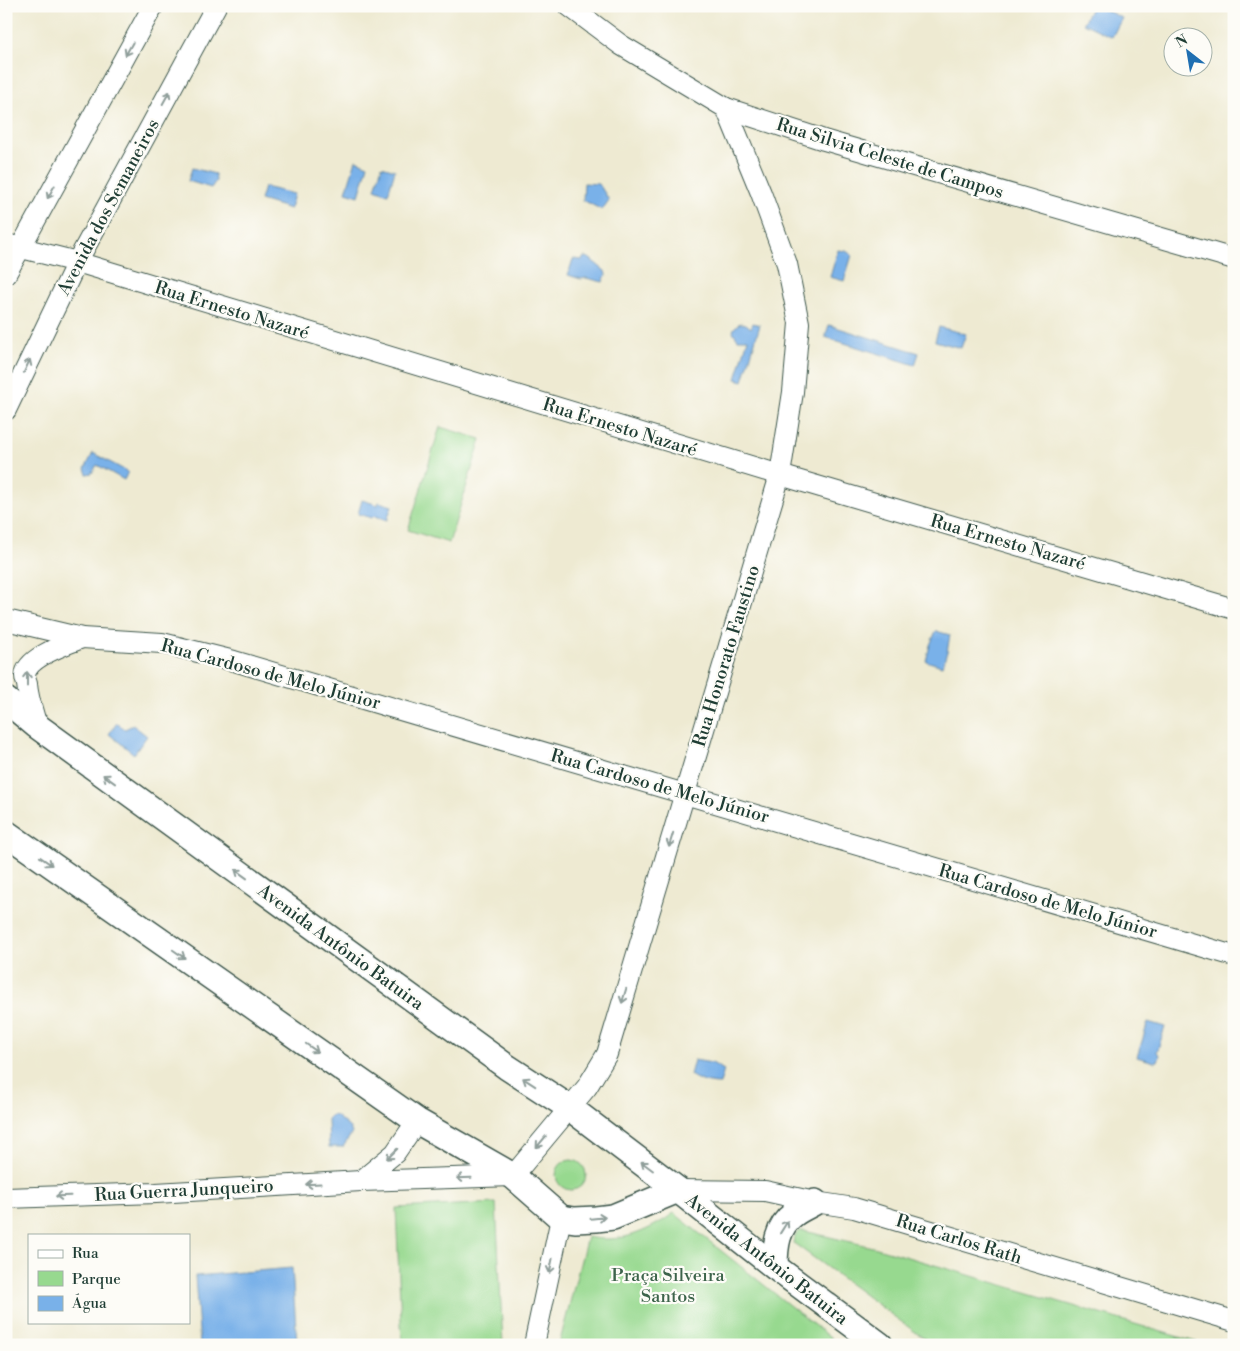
<svg xmlns="http://www.w3.org/2000/svg" width="1240" height="1351" viewBox="0 0 1240 1351" font-family="'Libre Bodoni',serif">
  <style>
    .green { fill: #97d98f; stroke: #5b8b62 }
    .water { fill: #79b1e9; stroke: #4c778e }
    .lines { fill: none; stroke-linecap: round; stroke-linejoin: round }
    .minor-casing { stroke: #3e574c; stroke-width: 22 }
    .tertiary-casing { stroke: #3e574c; stroke-width: 28 }
    .minor { stroke: #fff; stroke-width: 20 }
    .tertiary { stroke: #fff; stroke-width: 25 }
    .oneway { stroke: #8f9e9a }
    .labels { text-anchor: middle; stroke-width: 4.5; stroke-linejoin: round; paint-order: stroke }
    .street-label { font-size: 18px; fill: #1f3d34; stroke: #fdfcf7 }
    .park-label { font-size: 18px; fill: #3d644b; stroke: #fdfcf7 }
  </style>
  <rect width="100%" height="100%" fill="#fdfcf7"/>
  <filter id="ink" filterUnits="userSpaceOnUse"><feTurbulence type="fractalNoise" baseFrequency=".02" numOctaves="2"/><feDisplacementMap in="SourceGraphic" scale="10" xChannelSelector="R" yChannelSelector="G"/><feConvolveMatrix kernelMatrix="1 2 1 2 8 2 1 2 1" color-interpolation-filters="sRGB"/></filter>
  <filter id="wash" filterUnits="userSpaceOnUse"><feTurbulence type="fractalNoise" baseFrequency=".0096" numOctaves="4" result="noise"/><feDisplacementMap in="SourceGraphic" scale="20" xChannelSelector="R" yChannelSelector="G"/><feGaussianBlur stdDeviation="1.12" result="paint"/><feColorMatrix in="noise" values="0 0 0 0 0 0 0 0 0 0 0 0 0 0 0 0 0 1.4 0 .05"/><feComposite in="paint" operator="in"/></filter>
  <g filter="url(#wash)">
    <rect width="100%" height="100%" fill="#eeead2"/>
    <g class="green">
      <path d="M440,427L481,439L449,543L408,530Z"/>
      <circle cx="571" cy="1175" r="15"/>
      <path d="M496,1203L503,1345H402L396,1208Z"/>
      <path d="M674,1213L839,1345H559L587,1237C593,1238 600,1239 607,1239C631,1239 655,1227 674,1213Z"/>
      <path d="M800,1231H804L877,1248L1206,1345H933L795,1244L793,1243C794,1237 796,1234 800,1231Z"/>
    </g>
    <g class="water">
      <path d="M1092,6H1097L1122,18L1112,37L1083,23Z"/>
      <path d="M356,160L368,165L359,196L346,192Z"/>
      <path d="M382,166L395,170L388,194L375,189Z"/>
      <path d="M192,168L215,174L216,181L211,188L188,181Z"/>
      <path d="M584,183L599,184L609,200L602,210L583,200Z"/>
      <path d="M264,187L294,194L290,209L260,200Z"/>
      <path d="M838,250L846,251L852,255L844,281L830,277Z"/>
      <path d="M584,257L589,258L605,271L606,275L603,282L586,278L581,279L568,275L573,259L582,260Z"/>
      <path d="M740,323L746,324L751,328L753,323L760,325L743,381L736,379L748,339H738L733,332L734,328Z"/>
      <path d="M829,325L919,353L915,365L825,337Z"/>
      <path d="M939,327L966,334L961,348L935,341Z"/>
      <path d="M93,453L128,472L124,480L97,465L92,473L87,474L85,469Z"/>
      <path d="M362,500L378,505L379,502L392,506L387,520L374,516L372,518L358,514Z"/>
      <path d="M936,631L950,635L947,652L942,666L926,661L930,645Z"/>
      <path d="M117,723L125,729L133,725L147,736L134,754L109,734Z"/>
      <path d="M1148,1022L1165,1027L1157,1052L1160,1055L1158,1061L1154,1062L1137,1057Z"/>
      <path d="M694,1060L712,1063L724,1070L720,1084C709,1084 699,1081 690,1075Z"/>
      <path d="M333,1115L336,1116L350,1128L352,1133L343,1147H329L328,1120V1118Z"/>
      <path d="M292,1268L297,1343L277,1345H200L195,1276Z"/>
    </g>
  </g>
  <g filter="url(#ink)">
    <g class="lines">
      <g class="minor-casing">
        <g id="minor">
          <path d="M569,6L621,45L726,108L824,140L1234,259"/>
          <path d="M6,244L77,262L780,475L1234,609"/>
          <path d="M6,274L153,6"/>
          <path d="M6,410L77,262L216,6"/>
          <path d="M6,620L82,638L162,643L234,661L1234,956"/>
          <path d="M37,726C33,712 28,698 27,684C26,681 25,679 25,676C26,657 67,644 82,638"/>
          <path d="M361,1181L395,1153L417,1121"/>
          <path d="M678,1190L765,1191L815,1202L854,1208L1234,1321"/>
          <path d="M6,1198L156,1193L361,1181L513,1176L587,1087L607,1054L780,475L793,392L799,323L787,264L761,193L726,108"/>
          <path d="M534,1345L561,1218"/>
        </g>
      </g>
      <g class="tertiary-casing">
        <g id="tertiary">
          <path d="M6,700L37,726L507,1067L570,1108L678,1190L775,1267L880,1345"/>
          <path d="M6,833L417,1121L513,1176L561,1218L575,1220L596,1219L613,1217L678,1190"/>
          <path d="M775,1267C775,1247 777,1226 794,1214C801,1209 808,1206 815,1202"/>
        </g>
      </g>
      <use href="#minor" class="minor"/>
      <use href="#tertiary" class="tertiary"/>
    </g>
    <defs><path id="oneway-shaft" d="M-6 0H5M1.5-3L5.5 0L1.5 3" fill="none" stroke-width="1.6" stroke-linecap="round" stroke-linejoin="round" transform="scale(1.25)"/></defs>
    <g class="oneway">
      <use href="#oneway-shaft" transform="translate(129 49) rotate(119)"/>
      <use href="#oneway-shaft" transform="translate(166 98) rotate(-61)"/>
      <use href="#oneway-shaft" transform="translate(51 192) rotate(119)"/>
      <use href="#oneway-shaft" transform="translate(27 366) rotate(-65)"/>
      <use href="#oneway-shaft" transform="translate(27 679) rotate(-90)"/>
      <use href="#oneway-shaft" transform="translate(109 779) rotate(-144)"/>
      <use href="#oneway-shaft" transform="translate(671 840) rotate(107)"/>
      <use href="#oneway-shaft" transform="translate(46 861) rotate(35)"/>
      <use href="#oneway-shaft" transform="translate(241 874) rotate(-144)"/>
      <use href="#oneway-shaft" transform="translate(179 954) rotate(35)"/>
      <use href="#oneway-shaft" transform="translate(624 996) rotate(107)"/>
      <use href="#oneway-shaft" transform="translate(312 1048) rotate(35)"/>
      <use href="#oneway-shaft" transform="translate(529 1082) rotate(-147)"/>
      <use href="#oneway-shaft" transform="translate(541 1142) rotate(130)"/>
      <use href="#oneway-shaft" transform="translate(392 1154) rotate(135)"/>
      <use href="#oneway-shaft" transform="translate(647 1166) rotate(-143)"/>
      <use href="#oneway-shaft" transform="translate(464 1178) rotate(178)"/>
      <use href="#oneway-shaft" transform="translate(313 1184) rotate(177)"/>
      <use href="#oneway-shaft" transform="translate(63 1196) rotate(178)"/>
      <use href="#oneway-shaft" transform="translate(598 1218) rotate(-6)"/>
      <use href="#oneway-shaft" transform="translate(784 1227) rotate(-58)"/>
      <use href="#oneway-shaft" transform="translate(551 1266) rotate(102)"/>
    </g>
  </g>
  <g class="labels">
    <g class="street-label">
      <text transform="translate(890 158) rotate(17)" y="6">Rua Silvia Celeste de Campos</text>
      <text transform="translate(108 207) rotate(-62)" y="6">Avenida dos Semaneiros</text>
      <text transform="translate(232 310) rotate(17)" y="6">Rua Ernesto Nazaré</text>
      <text transform="translate(620 427) rotate(17)" y="6">Rua Ernesto Nazaré</text>
      <text transform="translate(1008 542) rotate(16)" y="6">Rua Ernesto Nazaré</text>
      <text transform="translate(726 656) rotate(-73)" y="6">Rua Honorato Faustino</text>
      <text transform="translate(271 674) rotate(15)" y="6">Rua Cardoso de Melo Júnior</text>
      <text transform="translate(660 786) rotate(16)" y="6">Rua Cardoso de Melo Júnior</text>
      <text transform="translate(1048 901) rotate(16)" y="6">Rua Cardoso de Melo Júnior</text>
      <text transform="translate(341 947) rotate(36)" y="6">Avenida Antônio Batuira</text>
      <text transform="translate(184 1190) rotate(-3)" y="6">Rua Guerra Junqueiro</text>
      <text transform="translate(959 1239) rotate(17)" y="6">Rua Carlos Rath</text>
      <text transform="translate(767 1259) rotate(38)" y="6">Avenida Antônio Batuira</text>
    </g>
    <g class="park-label">
      <text x="668" y="1281">Praça Silveira<tspan x="668" dy="21">Santos</tspan></text>
    </g>
  </g>
  <rect width="1240" height="1351" fill="none" stroke="#fdfcf7" stroke-width="25"/>
  <rect x="28" y="1234" width="162" height="90" fill="#fdfcf7" stroke="#a4b0a9"/>
  <rect x="38" y="1250" width="25" height="8" fill="#ffffff" stroke="#a4b0a9"/>
  <text x="72" y="1258" font-size="15" fill="#1f3d34">Rua</text>
  <rect x="38" y="1271" width="25" height="15" fill="#97d98f" stroke="#a4b0a9"/>
  <text x="72" y="1284" font-size="15" fill="#1f3d34">Parque</text>
  <rect x="38" y="1296" width="25" height="15" fill="#79b1e9" stroke="#a4b0a9"/>
  <text x="72" y="1308" font-size="15" fill="#1f3d34">Água</text>
  <g transform="translate(1188 52) rotate(329)"><circle r="24" fill="#fdfcf7" stroke="#a4b0a9"/>
  <path d="M0-4L9 19L0 12L-9 19Z" fill="#1f6fb2"/>
  <text y="-8" font-size="14" font-weight="bold" text-anchor="middle" fill="#1f3d34">N</text>
  </g>
</svg>
